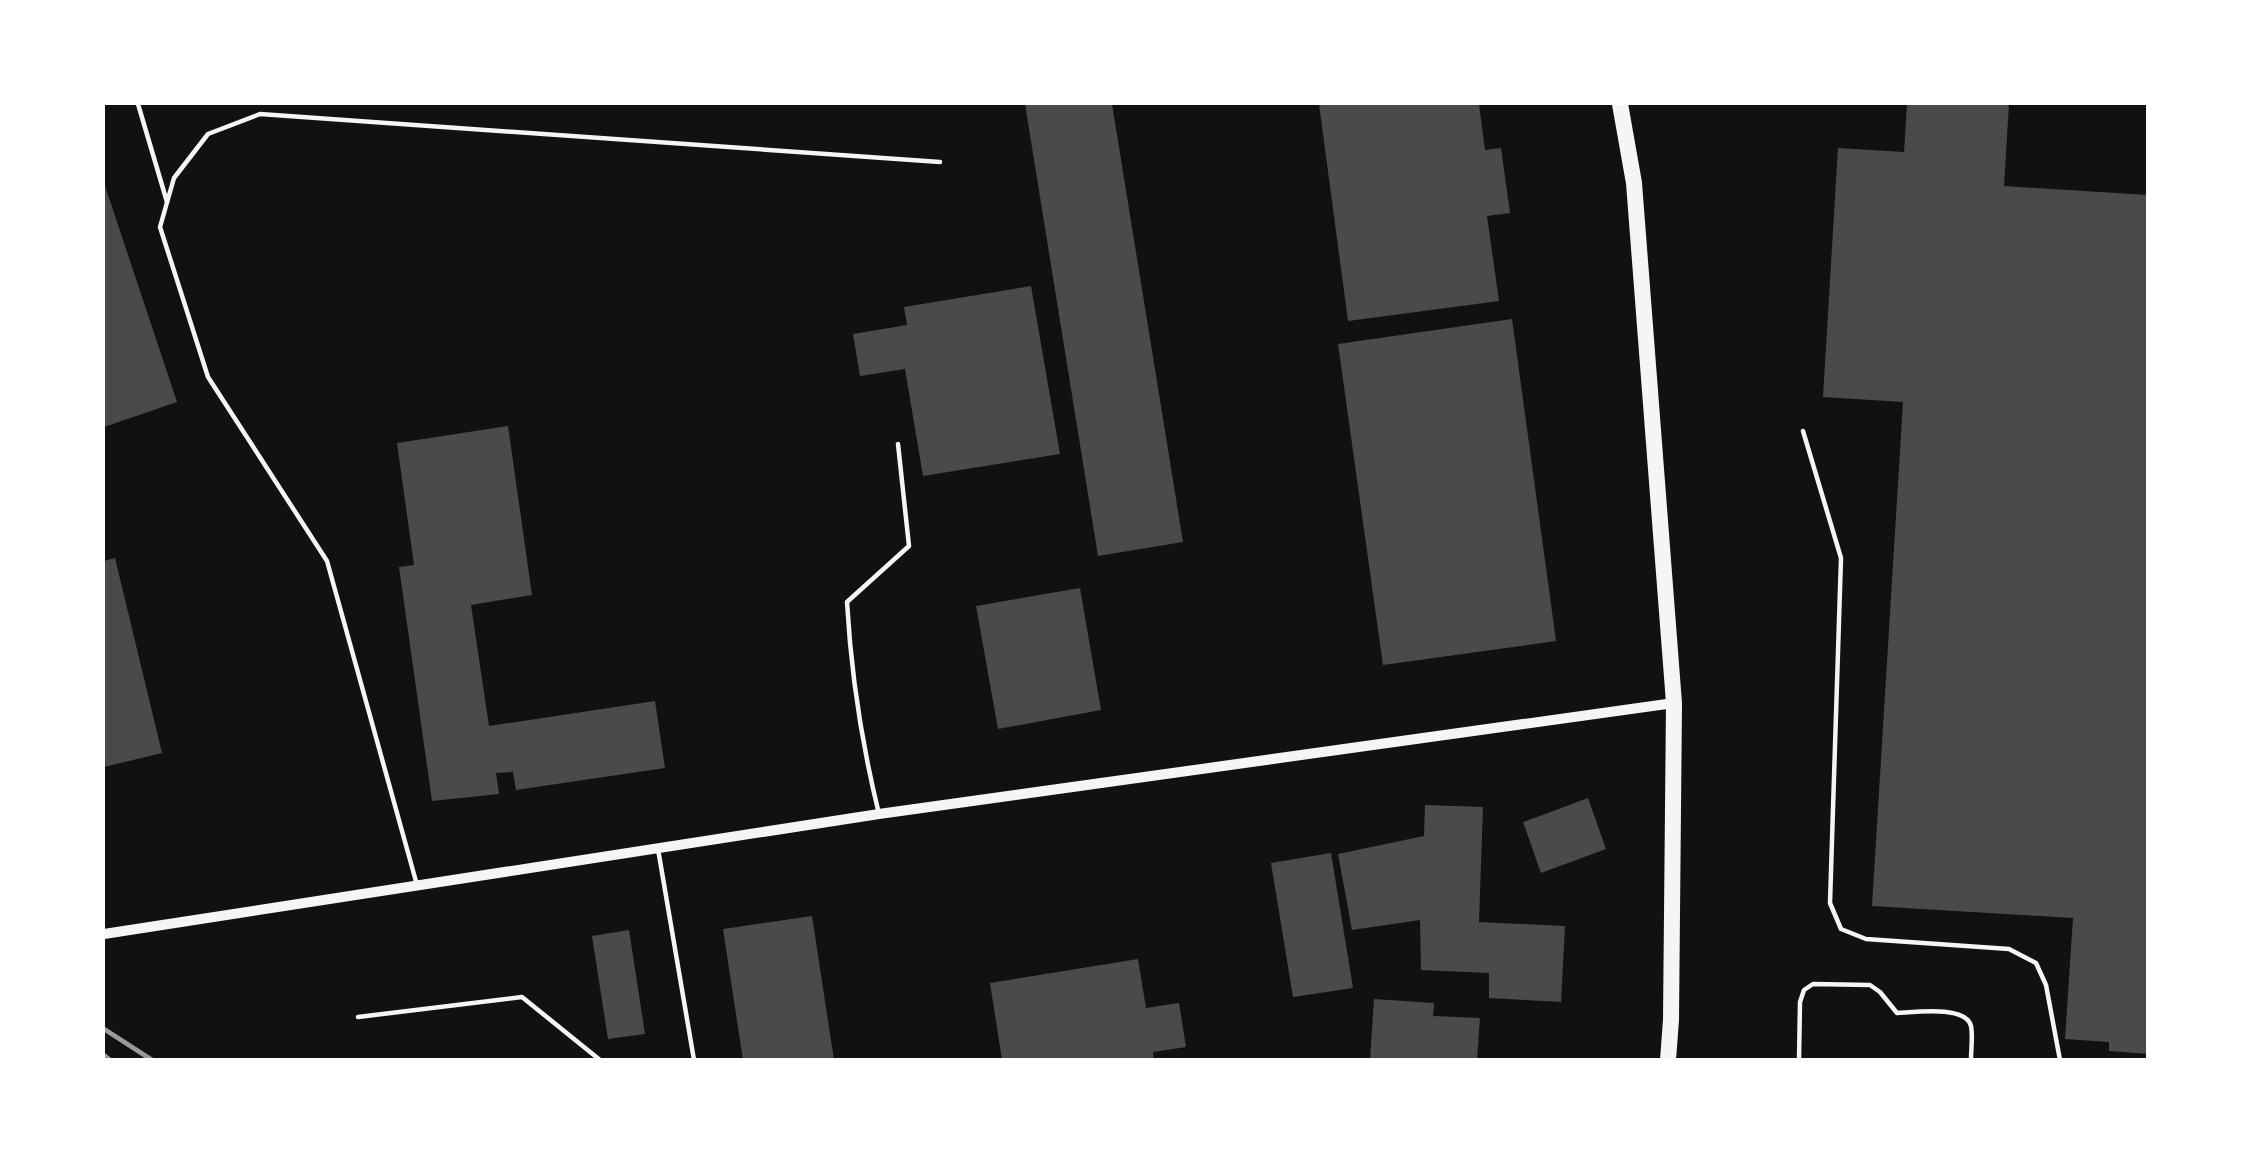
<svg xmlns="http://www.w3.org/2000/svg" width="2251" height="1163" viewBox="0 0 2251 1163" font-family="'DejaVu Sans',sans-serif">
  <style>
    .building { fill: #4a4a4a }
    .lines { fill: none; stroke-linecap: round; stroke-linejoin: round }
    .service { stroke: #f5f5f5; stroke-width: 4.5 }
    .tertiary { stroke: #f5f5f5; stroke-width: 10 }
    .trunk { stroke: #f5f5f5; stroke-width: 16 }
    .rail { stroke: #9a9a9a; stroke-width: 4.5 }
  </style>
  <rect width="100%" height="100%" fill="#111"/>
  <g class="building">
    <path d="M1025,104H1112L1183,542L1098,556Z"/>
    <path d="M1319,104H1479L1485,150L1501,148L1510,213L1487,216L1499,301L1348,321Z"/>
    <path d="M1907,104H2009L2004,186L2148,195V1054L2109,1051V1042L2065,1039L2073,918L1872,906L1903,402L1823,397L1838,148L1904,152Z"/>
    <path d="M104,183L177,402L104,427Z"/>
    <path d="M1031,286L1060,454L923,476L905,369L860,376L853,334L907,325L904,307Z"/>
    <path d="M1512,319L1556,641L1383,665L1338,344Z"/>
    <path d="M508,426L532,595L471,605L489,726L655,701L665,768L516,790L513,772L496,773L499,794L432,801L399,567L414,565L397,443Z"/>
    <path d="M115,558L162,753L104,767V561Z"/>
    <path d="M1080,588L1101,710L998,729L976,606Z"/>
    <path d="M1588,798L1606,849L1541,873L1523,822Z"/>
    <path d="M1425,805L1483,807L1479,922L1565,926L1561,1002L1489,998V973L1421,970L1420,920L1352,930L1338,854L1424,836Z"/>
    <path d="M1331,853L1353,988L1293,997L1271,863Z"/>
    <path d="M812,916L834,1060H743L723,929Z"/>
    <path d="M629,930L645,1034L608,1039L592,936Z"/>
    <path d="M1138,959L1146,1008L1179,1003L1186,1047L1153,1052L1154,1060H1002L990,983Z"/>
    <path d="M1374,999L1434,1003L1433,1016L1480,1018L1477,1060H1370Z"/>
  </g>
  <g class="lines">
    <g class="service">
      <path d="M138,104L167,202"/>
      <path d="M1803,431L1841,558L1830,903L1841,929L1866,939L2009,949L2036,963L2046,985L2060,1060"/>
      <path d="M879,814C862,745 851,673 847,602L909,546L898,444"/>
      <path d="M658,849L694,1060"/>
      <path d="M417,885L327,561L208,377L160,227L174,178L208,134L260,114L940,162"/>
      <path d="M358,1017L522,997L600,1060"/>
      <path d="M1799,1060L1800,1002L1804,990L1813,984L1870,985L1880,992L1897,1013C1915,1012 1966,1005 1971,1026C1973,1036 1971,1049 1971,1060"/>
    </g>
    <path class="tertiary" d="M104,934L879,814L1674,703"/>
    <path class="trunk" d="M1620,104L1634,183L1674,703L1671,1020L1668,1060"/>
    <g class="rail">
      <path d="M104,1029L152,1060"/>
      <path d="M104,1055L110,1060"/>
    </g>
  </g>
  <rect width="2251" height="1163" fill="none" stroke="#ffffff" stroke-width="210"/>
</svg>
